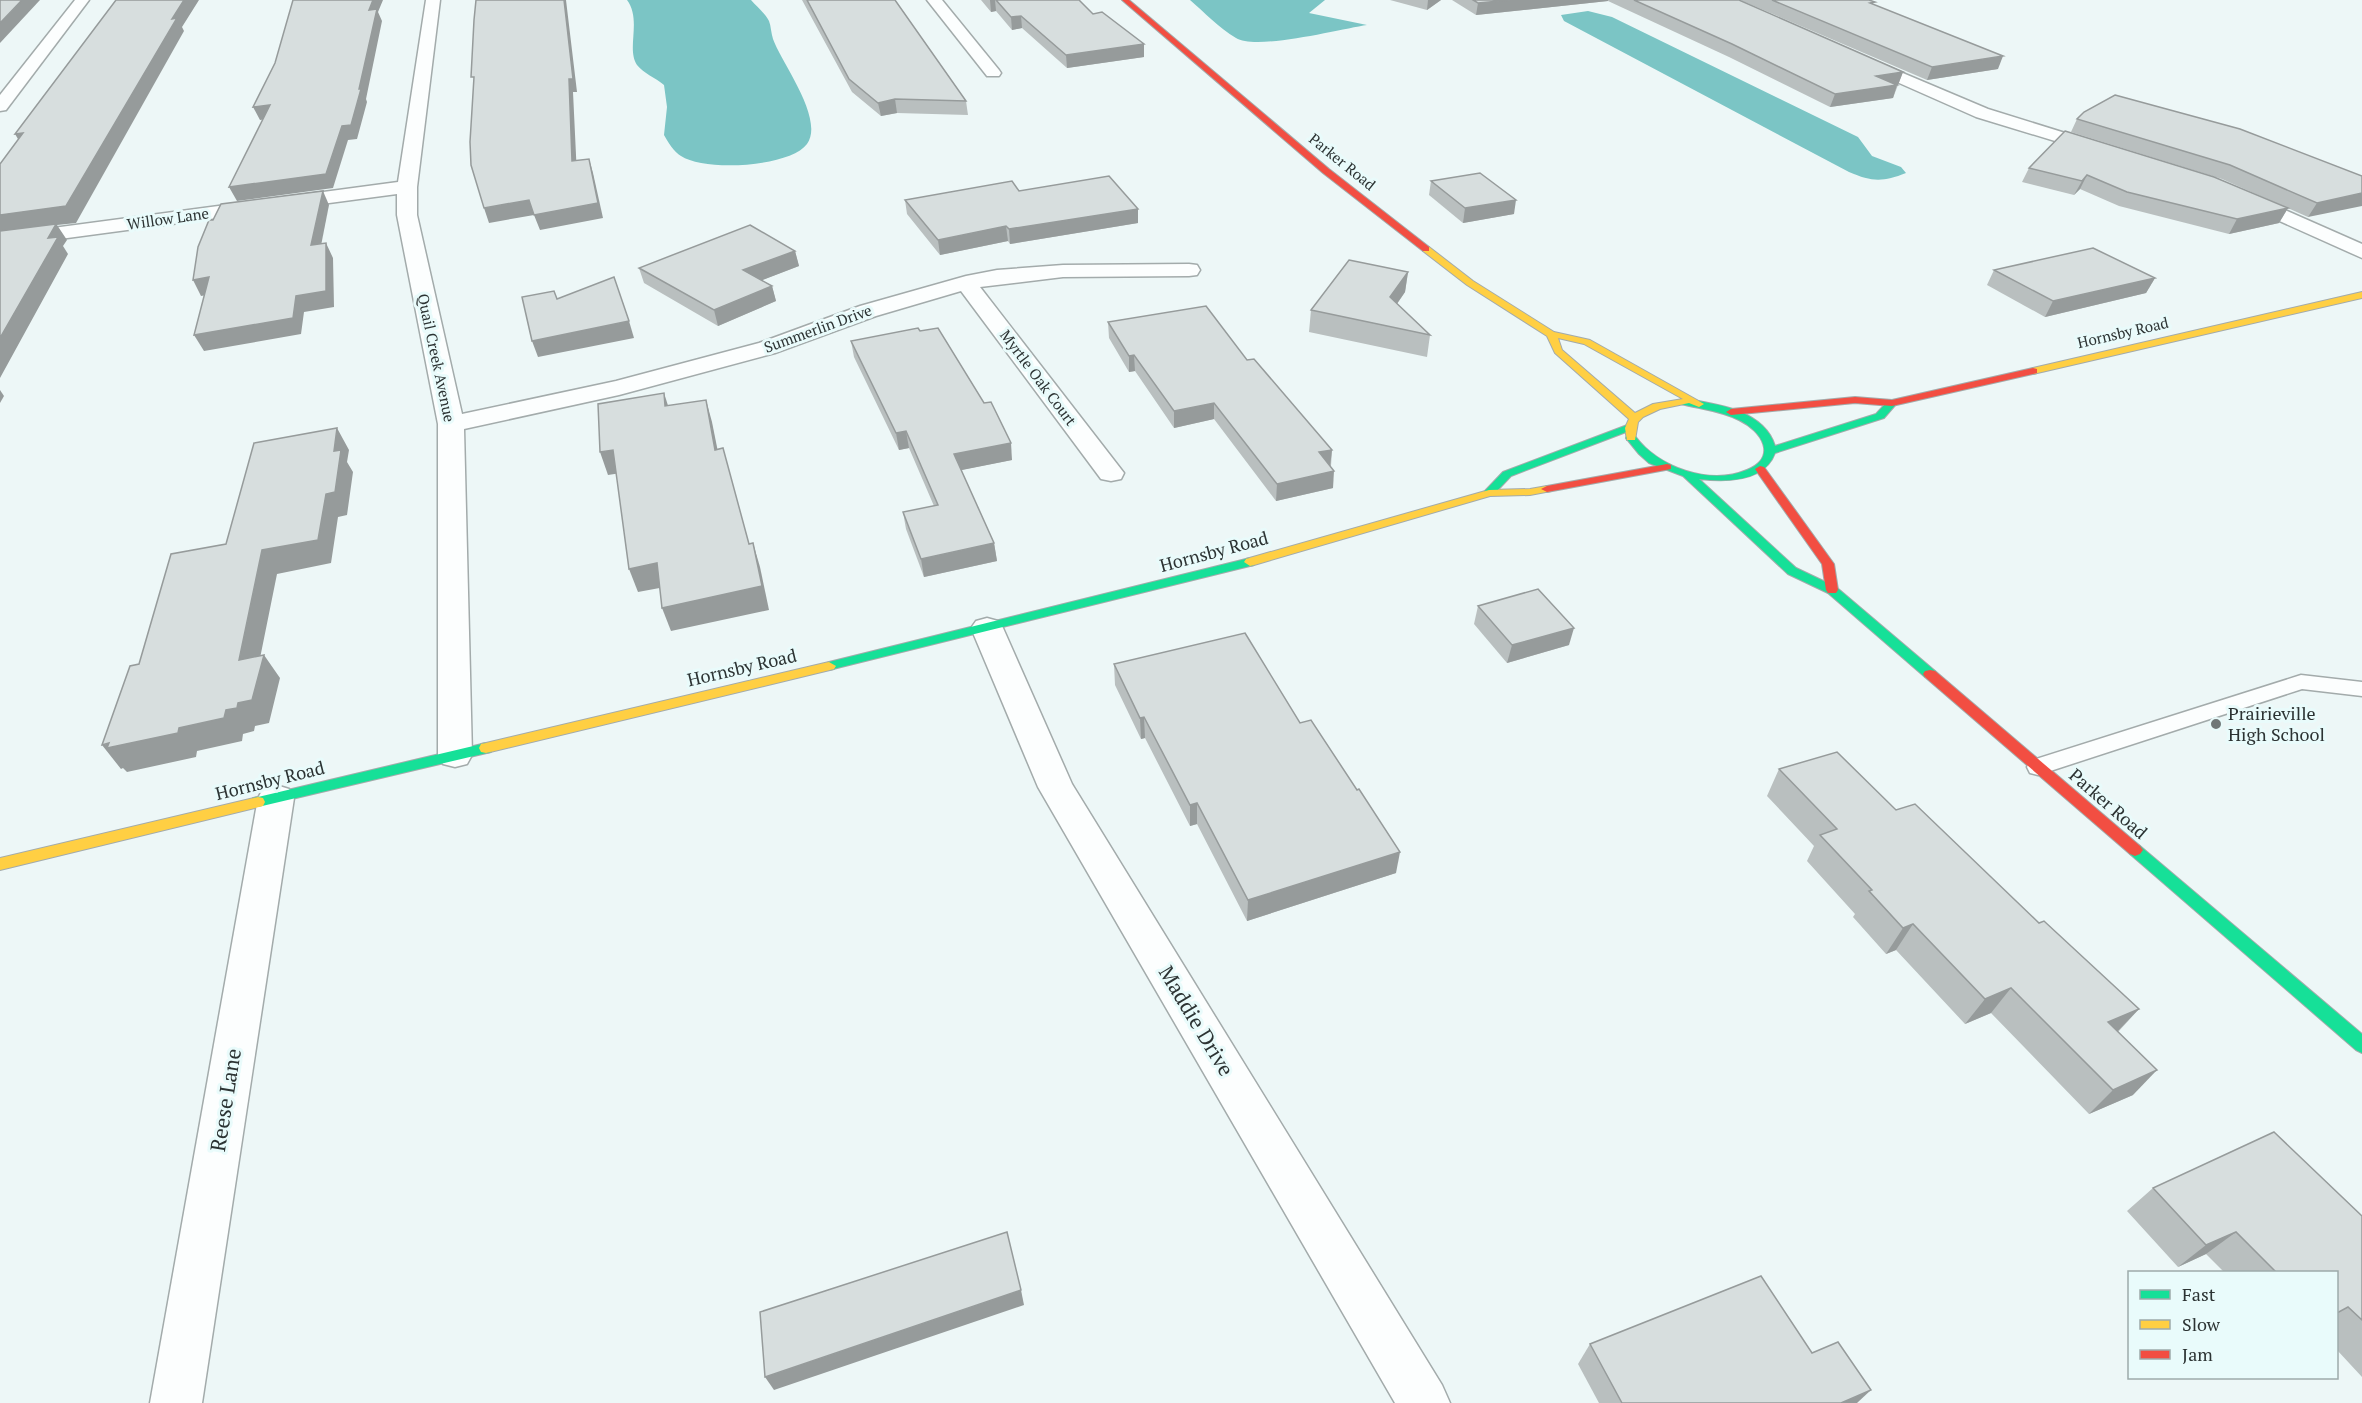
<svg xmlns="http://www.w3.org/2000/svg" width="2362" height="1403" viewBox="0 0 2362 1403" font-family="'PT Serif',serif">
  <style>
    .water { fill: #7bc5c5 }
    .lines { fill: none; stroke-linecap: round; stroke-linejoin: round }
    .lane-casing { stroke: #a3abab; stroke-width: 3 }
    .street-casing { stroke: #a3abab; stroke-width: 3 }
    .fast-casing { stroke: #a3abab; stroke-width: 2 }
    .slow-casing { stroke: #a3abab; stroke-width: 2 }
    .jam-casing { stroke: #a3abab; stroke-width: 2 }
    .lane { fill: #fcfefe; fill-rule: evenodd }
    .street { fill: #fcfefe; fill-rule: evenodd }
    .fast { fill: #16e098; fill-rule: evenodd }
    .slow { fill: #ffcf43; fill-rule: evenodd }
    .jam { fill: #f24e42; fill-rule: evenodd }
    .wall { fill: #b9bfbf }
    .shaded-wall { fill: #969b9b }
    .building { fill: #d7dede; stroke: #969b9b; stroke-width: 1.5 }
    .poi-dot { fill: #707878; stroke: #e9fbfb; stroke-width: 2 }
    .labels { text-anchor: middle; stroke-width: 6; stroke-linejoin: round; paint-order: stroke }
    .far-street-label { font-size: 15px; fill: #2c3333; stroke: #e9fbfb }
    .street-label { font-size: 18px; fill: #2c3333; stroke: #e9fbfb }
    .poi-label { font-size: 18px; fill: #2c3333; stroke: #e9fbfb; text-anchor: start }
    .near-street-label { font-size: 21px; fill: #2c3333; stroke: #e9fbfb }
  </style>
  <rect width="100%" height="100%" fill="#edf7f7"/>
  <g class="water">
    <path d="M627,0H751C757,7 765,13 769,21C771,26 771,33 773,39C781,62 825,119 807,144C790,167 705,172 681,156C674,152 668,142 664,135L667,107L664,85C656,78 643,73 637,65C626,49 642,20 627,0Z"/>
    <path d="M1190,0H1325L1309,13L1367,25C1340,29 1256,51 1236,38C1219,28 1204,12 1190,0Z"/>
    <path d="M1588,11L1612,17L1858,137L1872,156L1901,167L1906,173C1883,182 1872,182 1849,172L1564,21L1561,15Z"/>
  </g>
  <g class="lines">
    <g class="lane-casing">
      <path id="lane" d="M2301,675L2362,682V696L2302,689L2038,775L2030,773L2027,767L2030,761Z"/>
    </g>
    <g class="street-casing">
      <g id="street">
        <path d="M75,0H89L6,110L0,111V95Z"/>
        <path d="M426,0H440L417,187V215L462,414L616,381L759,343L860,306L966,276L997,270L1063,265L1189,264L1197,265L1200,270L1197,275L1189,276L1063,277L980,287L1124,473L1121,479L1111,481L1101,479L961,291L876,316L775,353L619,395L464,429L472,755L467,764L455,767L443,764L438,755V424L397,215V194L0,247V235L398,182Z"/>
        <path d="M927,0H942L999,70L1001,73L999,76H987Z"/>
        <path d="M1860,55L1988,109L2107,146L2110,150L2107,154L2101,155L1976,117L1854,63L1852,60Z"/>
        <path d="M2244,192L2362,244V258L2237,202L2234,198L2237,194Z"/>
        <path d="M987,618L998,621L1003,628L1072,784L1442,1385L1450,1403H1395L1038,787L971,628L976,621Z"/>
        <path d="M276,785L289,789L294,798L202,1403H150L258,798L263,789Z"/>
      </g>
    </g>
    <g class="fast-casing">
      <g id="fast">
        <path d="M1685,399C1717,404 1764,410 1775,446L1876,414L1888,401H1896L1897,403L1884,418L1775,453C1764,483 1725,482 1699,479L1796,568L1836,587L1935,671L1937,674L1935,677H1925L1828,593L1788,574L1683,476L1649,463L1639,454L1626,438L1627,436H1635C1658,467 1709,486 1747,470C1778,457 1762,431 1739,420C1721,411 1701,409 1681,404V400Z"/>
        <path d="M1630,424L1635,427L1634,429L1511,476L1493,495H1485L1483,493L1503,472Z"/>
        <path d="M1250,558L1254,559L1256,562L1254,565L829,670L822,666L829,662Z"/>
        <path d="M486,743L491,744L493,748L491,752L258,807L253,806L251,802L253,798L258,797Z"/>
        <path d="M2135,844L2140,846L2362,1034V1053L2356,1050L2130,854L2127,850L2130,846Z"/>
      </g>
    </g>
    <g class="slow-casing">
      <g id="slow">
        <path d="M1423,247H1429L1473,281L1554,332L1590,340L1704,404L1699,407L1689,403L1660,409L1643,417L1638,422L1635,440H1627L1625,428L1629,419L1555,353L1547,336L1467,285L1423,251ZM1558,338L1584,344L1683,399L1653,404L1635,413L1562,350Z"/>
        <path d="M2362,292V298L2033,374L2028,371L2033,368Z"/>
        <path d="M1547,486L1553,489L1551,491L1530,495L1490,496L1254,565L1250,566L1244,562L1246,559L1489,490L1530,489Z"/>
        <path d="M829,662L836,666L834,669L486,753L481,752L479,748L481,744L486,743Z"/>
        <path d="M258,797L263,798L265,802L263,806L0,870V858Z"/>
      </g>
    </g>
    <g class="jam-casing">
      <g id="jam">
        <path d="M1122,0H1129L1329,169L1429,247V251H1423L1323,173Z"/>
        <path d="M2033,368L2037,369V373L1892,406L1855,403L1731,415L1726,412L1731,409L1855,397L1892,400Z"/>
        <path d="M1667,464L1671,465V469L1547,492L1541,489L1547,486Z"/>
        <path d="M1760,466L1764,467L1834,564L1838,590L1836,593H1828L1826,590L1822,564L1755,469Z"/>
        <path d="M1930,670L1935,671L2140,846L2143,850L2140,854L2135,856L2130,854L1925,677L1923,674L1925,671Z"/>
      </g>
    </g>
    <use href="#lane" class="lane"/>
    <use href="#street" class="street"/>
    <use href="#fast" class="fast"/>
    <use href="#slow" class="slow"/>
    <use href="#jam" class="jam"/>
  </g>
  <g class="wall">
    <path d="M802,0H895L966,101L968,115L897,113L881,116L852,92Z"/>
    <path d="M981,0H1079L1093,14L1144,44V57L1067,68L1022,28L1012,30L996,11L991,12Z"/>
    <path d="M1390,0H1441L1427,10Z"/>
    <path d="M1452,0H1739L1903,72L1893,98L1830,107L1729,57L1608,1L1476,15Z"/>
    <path d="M1740,0H1869L1874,5L1998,69L1927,80Z"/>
    <path d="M2077,119L2362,176L2308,217L2222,179L2071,132Z"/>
    <path d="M2065,131L2288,208L2279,223L2229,234L2119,206L2080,189L2074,195L2022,182L2029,168Z"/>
    <path d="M1431,181L1514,214L1463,223L1429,195Z"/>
    <path d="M905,200L1138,209V223L1010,244L1008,241L940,255L907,214Z"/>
    <path d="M795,251L799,266L762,280L772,286L776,301L718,326L644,283L639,268Z"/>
    <path d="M1994,270L2155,278L2146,293L2045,317L1987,285Z"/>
    <path d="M1408,272L1405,292L1397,304L1430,335L1427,357L1309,332L1311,310Z"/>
    <path d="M1108,322L1247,360L1332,450L1331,466L1333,488L1276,501L1214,419L1174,428L1135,371L1129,372L1109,338Z"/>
    <path d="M920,331L1012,460L961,470L994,543L997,561L924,577L906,529L903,512L934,506L909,448L899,450L854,357L851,341Z"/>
    <path d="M1478,606L1569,645L1507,663L1474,624Z"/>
    <path d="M1114,664L1300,723L1396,873L1247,921L1197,824L1190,826L1145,738L1141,739L1115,685Z"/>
    <path d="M1779,769L1896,810L2039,923L2139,1009L2118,1032L2133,1095L2089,1114L1991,1013L1965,1024L1896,950L1886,954L1853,917L1855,914L1807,861L1814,846L1767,796Z"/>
    <path d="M2153,1188L2362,1216V1377L2337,1350V1272H2224L2206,1254L2178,1267L2127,1211Z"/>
    <path d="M1590,1344L1812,1353L1857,1403H1599L1578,1364Z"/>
  </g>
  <g class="shaded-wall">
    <path d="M22,0H40L0,43V23Z"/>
    <path d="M184,0H199L182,27L184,31L76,223L57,225L67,240L63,246L68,254L0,378V215L172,19Z"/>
    <path d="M373,0H383L378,12L382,21L366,99L367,102L357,139L348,140L333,188L237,201L229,187L359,89L369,10Z"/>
    <path d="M564,0H566L577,92H573L577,176L572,161Z"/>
    <path d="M990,0H995L996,11L991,12Z"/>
    <path d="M1428,0H1441L1427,10Z"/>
    <path d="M1510,0H1608V1L1476,15L1478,3Z"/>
    <path d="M1021,16L1022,28L1012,30L1011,17Z"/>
    <path d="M1144,44V57L1067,68L1066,55Z"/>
    <path d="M2003,56L1998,69L1927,80L1932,67Z"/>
    <path d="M1903,72L1898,85L1889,86L1897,85L1893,98L1830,107L1835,94L1876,76Z"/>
    <path d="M895,99L897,113L881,116L878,103Z"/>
    <path d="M270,105L276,118L260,120L253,107Z"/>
    <path d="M23,133L24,149L15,134Z"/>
    <path d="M589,159L593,173L603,218L540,230L534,215Z"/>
    <path d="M2087,175L2080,189L2074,195L2082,181Z"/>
    <path d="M323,191L329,205L318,261L311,245Z"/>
    <path d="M2362,193V206L2308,217L2317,203Z"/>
    <path d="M529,200L534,215L489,223L484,208Z"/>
    <path d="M1516,200L1514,214L1463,223L1465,208Z"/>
    <path d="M2288,208L2279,223L2229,234L2237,219Z"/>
    <path d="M1138,209V223L1010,244L1009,229Z"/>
    <path d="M1006,226L1008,241L940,255L938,240Z"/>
    <path d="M326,243L333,258L334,307L304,312L301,334L204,351L194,335L296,296Z"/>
    <path d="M795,251L799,266L747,286L743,270Z"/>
    <path d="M1408,272L1405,292L1387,318L1390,297Z"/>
    <path d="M209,277L218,293L201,296L193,280Z"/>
    <path d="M2155,278L2146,293L2045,317L2053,301Z"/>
    <path d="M772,286L776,301L718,326L714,310Z"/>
    <path d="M629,321L634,338L538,357L532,341Z"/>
    <path d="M1134,355L1135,371L1129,372V356Z"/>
    <path d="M0,390L4,396L0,403Z"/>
    <path d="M664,393L671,415L665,406Z"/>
    <path d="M706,400L712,422L722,472L715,450Z"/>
    <path d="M1214,403V419L1174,428V411Z"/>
    <path d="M337,428L349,450L347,462L353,472L347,515L338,517L331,563L277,574L255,683L239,660L262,550L334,451Z"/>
    <path d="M906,431L909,448L899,450L896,433Z"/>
    <path d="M1011,443L1012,460L957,471L954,454Z"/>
    <path d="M613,450L621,473L608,475L600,452Z"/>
    <path d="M1332,450L1330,467L1319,452Z"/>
    <path d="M1334,471L1333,488L1276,501L1277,484Z"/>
    <path d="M753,543L760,567L769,610L671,631L662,608Z"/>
    <path d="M994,543L997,561L924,577L921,559Z"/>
    <path d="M657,563L665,587L638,592L629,569Z"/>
    <path d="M1574,628L1569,645L1507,663L1512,645Z"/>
    <path d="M264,655L280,678L269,723L255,726L254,731L243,734L242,741L197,751L196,757L127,772L123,768L121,769L102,745L179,728L238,703Z"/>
    <path d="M1144,717L1145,738L1141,739L1140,718Z"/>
    <path d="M1197,803V824L1190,826V805Z"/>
    <path d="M1400,852L1396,873L1247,921L1248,900Z"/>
    <path d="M1913,924L1896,950L1886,954L1903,928Z"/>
    <path d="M2011,988L1991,1013L1965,1024L1985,999Z"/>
    <path d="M2139,1009L2115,1034L2108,1022Z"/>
    <path d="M2157,1070L2133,1095L2089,1114L2113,1090Z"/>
    <path d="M2236,1232L2206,1254L2178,1267L2206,1245Z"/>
    <path d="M1021,1290L1024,1305L774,1390L765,1377Z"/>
    <path d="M1871,1390L1857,1403H1841Z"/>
  </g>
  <g class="building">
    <path d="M0,0H22L0,23Z"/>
    <path d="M116,0H184L172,19L177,18L66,206L0,215V164L23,133L15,134Z"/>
    <path d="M293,0H373L369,10L377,9L359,89H361L351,125L342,126L326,174L229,187L270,105L253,107L275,63Z"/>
    <path d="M476,0H564L573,79H569L572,161L589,159L598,203L534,215L529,200L484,208L471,165L470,142L474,77H471L474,20Z"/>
    <path d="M807,0H895L966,101L895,99L878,103L849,79Z"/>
    <path d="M996,0H1079L1093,14L1102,12L1144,44L1066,55L1021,16L1011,17Z"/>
    <path d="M1473,0H1510L1478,3Z"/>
    <path d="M1634,0H1739L1903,72L1876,76L1897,85L1835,94L1732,44Z"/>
    <path d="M1772,0H1869L1875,2L1870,3L2003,56L1932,67Z"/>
    <path d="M2115,95L2240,129L2362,176V193L2317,203L2230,165L2077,119L2084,112Z"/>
    <path d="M2065,131L2214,177L2288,208L2237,219L2127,192L2087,175L2082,181L2029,168Z"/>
    <path d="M1480,173L1516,200L1465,208L1431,181Z"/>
    <path d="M1109,176L1138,209L1009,229L1006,226L938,240L905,200L1012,181L1019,191Z"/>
    <path d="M323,191L311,245L326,243V291L296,296L293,318L194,335L209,277L193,280L198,247L209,220H213L221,204Z"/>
    <path d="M56,224L48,238L58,237L0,338V231Z"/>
    <path d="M750,225L795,251L743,270L772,286L714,310L639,268Z"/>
    <path d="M2093,248L2155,278L2053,301L1994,270Z"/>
    <path d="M1349,260L1408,272L1390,297L1430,335L1311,310Z"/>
    <path d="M614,277L629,321L532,341L522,297L554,291L557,299Z"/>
    <path d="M1206,306L1247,360L1254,359L1332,450L1319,452L1334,471L1277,484L1214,403L1174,411L1134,355L1129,356L1108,322Z"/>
    <path d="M918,328L920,331L938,328L984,403L991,402L1011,443L954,454L994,543L921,559L903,512L938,505L906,431L896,433L851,341Z"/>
    <path d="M664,393L665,406L706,400L715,450L723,448L749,544L753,543L762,586L662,608L657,563L629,569L613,450L600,452L598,404Z"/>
    <path d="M337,428L334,451L341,450L335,492L326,494L318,540L262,550L239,660L264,655L252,700L238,703L237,708L226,710L224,718L179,728L178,733L107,748L109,743L102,745L130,666L139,664L171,554L226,544L254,443Z"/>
    <path d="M1538,589L1574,628L1512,645L1478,606Z"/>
    <path d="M1245,633L1300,723L1311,720L1357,790L1359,789L1400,852L1248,900L1197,803L1190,805L1144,717L1140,718L1114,664Z"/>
    <path d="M1837,752L1896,810L1915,804L2039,923L2044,921L2139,1009L2108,1022L2157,1070L2113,1090L2011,988L1985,999L1913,924L1903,928L1869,891L1872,890L1820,835L1837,829L1779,769Z"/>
    <path d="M2274,1132L2362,1216V1320L2348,1307L2337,1313V1272H2276L2236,1232L2206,1245L2153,1188Z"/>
    <path d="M1007,1232L1021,1290L765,1377L760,1312Z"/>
    <path d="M1761,1276L1812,1353L1838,1342L1871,1390L1841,1403H1622L1590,1344Z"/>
  </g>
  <circle class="poi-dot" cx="2216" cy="724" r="6"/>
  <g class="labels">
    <g class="far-street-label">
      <text transform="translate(1342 162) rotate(39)" y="5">Parker Road</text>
      <text transform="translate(168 219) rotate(-8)" y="5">Willow Lane</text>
      <text transform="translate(818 329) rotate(-20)" y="5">Summerlin Drive</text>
      <text transform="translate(2123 333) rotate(-13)" y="5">Hornsby Road</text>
      <text transform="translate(436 358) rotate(78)" y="5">Quail Creek Avenue</text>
      <text transform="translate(1038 378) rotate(53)" y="5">Myrtle Oak Court</text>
    </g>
    <g class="street-label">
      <text transform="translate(1214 552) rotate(-15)" y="6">Hornsby Road</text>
      <text transform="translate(742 668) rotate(-13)" y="6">Hornsby Road</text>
      <text transform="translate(270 781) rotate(-14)" y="6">Hornsby Road</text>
      <text transform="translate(2108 804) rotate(41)" y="6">Parker Road</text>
    </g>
    <g class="poi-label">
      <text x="2228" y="720">Prairieville<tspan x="2228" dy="21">High School</tspan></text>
    </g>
    <g class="near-street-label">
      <text transform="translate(1196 1021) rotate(59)" y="7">Maddie Drive</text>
      <text transform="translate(226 1100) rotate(-81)" y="7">Reese Lane</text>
    </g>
  </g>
  <rect x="2128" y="1271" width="210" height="108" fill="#e9fbfb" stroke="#9dabab" stroke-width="1.5"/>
  <rect x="2140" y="1290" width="30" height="9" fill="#16e098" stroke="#9dabab" stroke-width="1.5"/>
  <text x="2182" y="1301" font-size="18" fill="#2c3333">Fast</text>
  <rect x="2140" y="1320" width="30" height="9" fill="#ffcf43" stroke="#9dabab" stroke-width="1.5"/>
  <text x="2182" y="1331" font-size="18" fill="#2c3333">Slow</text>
  <rect x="2140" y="1350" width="30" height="9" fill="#f24e42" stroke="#9dabab" stroke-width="1.5"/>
  <text x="2182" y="1361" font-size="18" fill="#2c3333">Jam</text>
</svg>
